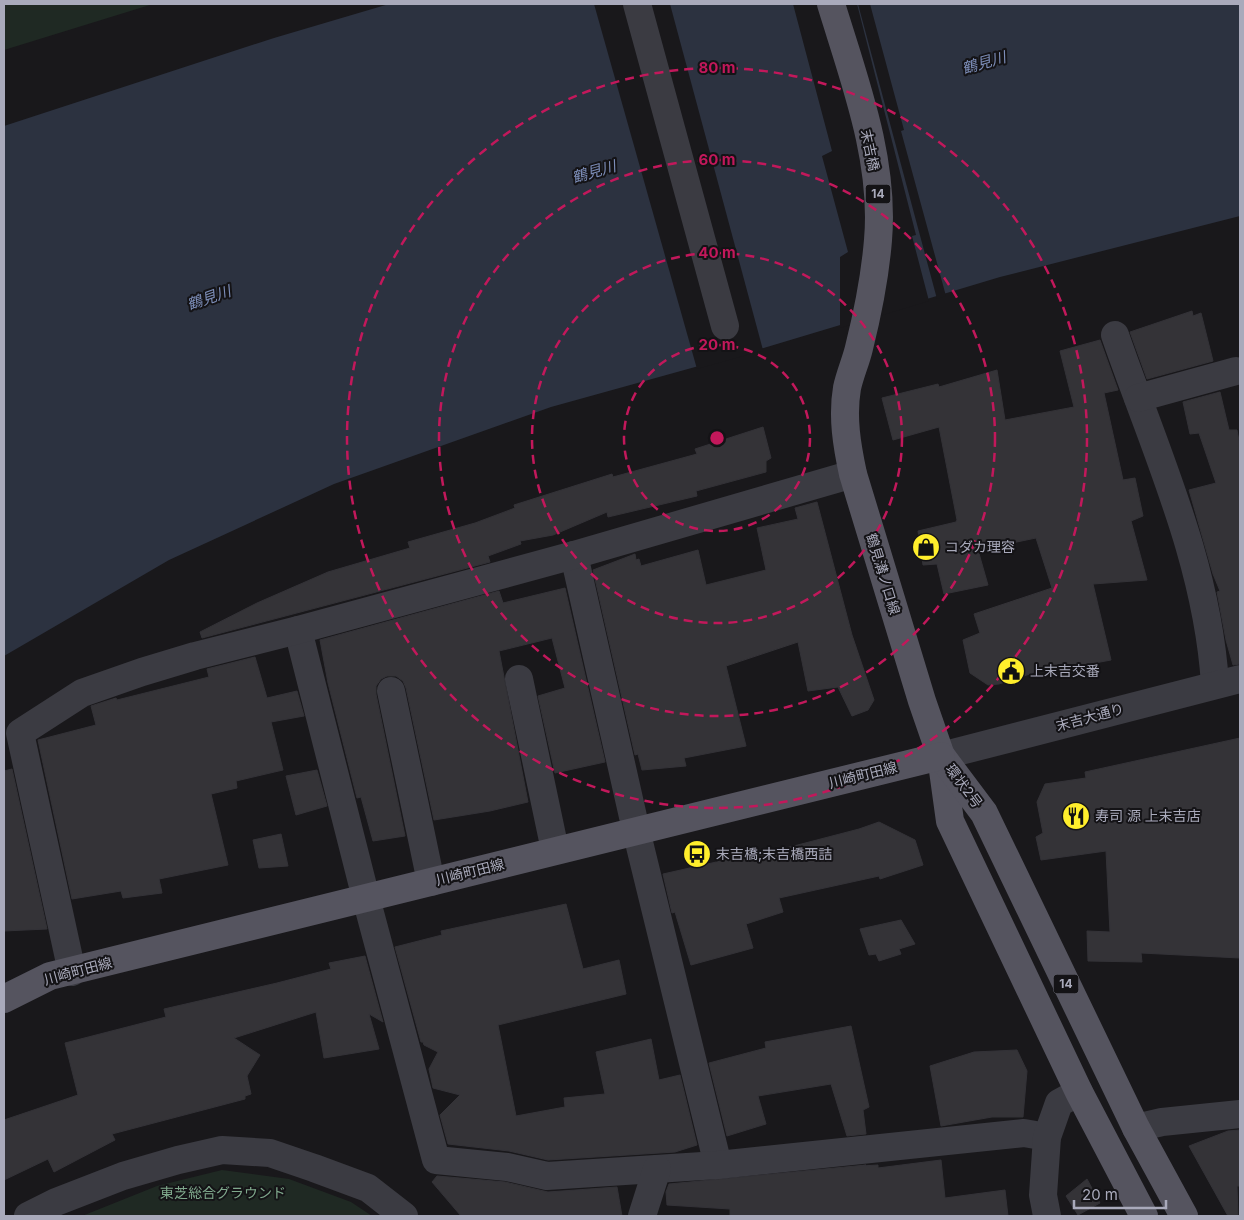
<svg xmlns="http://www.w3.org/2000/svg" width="1244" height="1220" viewBox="0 0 1244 1220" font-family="Inter,'Noto Sans JP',sans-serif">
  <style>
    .green { fill: #1f2923 }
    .water { fill: #2c3240 }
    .pier { fill: #19181b }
    .building { fill: #343337; stroke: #333237 }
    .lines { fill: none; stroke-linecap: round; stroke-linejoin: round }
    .minor { stroke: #3b3b42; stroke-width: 28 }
    .major { stroke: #55545f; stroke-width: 28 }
    .ring { fill: none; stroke: #c2185b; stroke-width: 2.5; stroke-dasharray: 9 6 }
    .labels { text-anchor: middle; stroke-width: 4; stroke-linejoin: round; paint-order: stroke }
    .shield { fill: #141316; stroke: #7c7d8a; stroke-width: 1 }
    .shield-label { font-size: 12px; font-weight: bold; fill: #a9aabb }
    .street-label { font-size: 14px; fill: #a9aabb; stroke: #141316 }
    .poi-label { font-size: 14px; fill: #a9aabb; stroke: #141316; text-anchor: start }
    .park-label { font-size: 14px; fill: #7fa88c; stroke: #141316 }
    .water-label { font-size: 15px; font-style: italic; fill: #7d8eb9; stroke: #141316 }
    .centre { fill: #c2185b; stroke: #141316; stroke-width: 2.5 }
    .ring-label { font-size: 15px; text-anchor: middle; font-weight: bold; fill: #c2185b; stroke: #141316; stroke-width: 4; stroke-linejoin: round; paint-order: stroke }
  </style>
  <rect width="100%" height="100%" fill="#19181b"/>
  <g class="green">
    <path d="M4,4H153L4,50Z"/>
    <path d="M222,1170L289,1179L351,1202L372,1216H82L157,1186Z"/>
  </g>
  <path class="water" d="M389,4H1240V216L1000,277L760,349L551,407L334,484L169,560L4,656V126L274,38Z"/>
  <g class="pier">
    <path d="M594,4H670L763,350L761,351L697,369Z"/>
    <path d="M793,4H857L916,235L912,236L929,301L840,328V257L848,252L822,156L832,151Z"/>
    <path d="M858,4H870L904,130L901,131L946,296L937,299Z"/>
  </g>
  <g class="building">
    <path d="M1192,311L1193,316L1201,313L1213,361L1147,379L1130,332Z"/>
    <path d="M1100,340L1118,390L1104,393L1123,480L1135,478L1143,516L1131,521L1147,580L1093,584L1111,660L1068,668L1067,662L999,684L988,685L970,673L963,640L980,633L974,614L1052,588L1036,538L978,550L988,585L944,594L937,564L923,565L918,531L956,522L957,520L939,427L893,440L882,398L938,384L939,387L997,370L1005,420L1074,407L1060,351Z"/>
    <path d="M1220,392L1229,430H1237L1240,446V664L1233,665L1226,640L1217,592L1220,591L1213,574L1189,490L1216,483L1199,433L1190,434L1183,402Z"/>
    <path d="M763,427L771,458L766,461V472L696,491L697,496L608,517L607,512L553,535L520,541L521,544L488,556L490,562L202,638L200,632L257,603L328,572L410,548L408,542L475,523L515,508L514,505L612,474L613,477L697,454L695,449Z"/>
    <path d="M817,502L852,635L874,700L868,710L852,716L838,687L808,691L798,642L726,666L746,746L684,758L686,766L642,770L638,754L635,755L593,570L635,554L636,560L639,559L641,566L698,550L706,585L766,570L757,528L798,519L795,508Z"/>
    <path d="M565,588L605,762L555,773L538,696L565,688L552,638L499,651L528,802L490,811L434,820L406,688L403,681L396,676H387L381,679L376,686V694L405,836L373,841L361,797L357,798L328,683L320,640L499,591L503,603Z"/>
    <path d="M255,657L267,698L297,691L304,716L271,722L283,770L236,781L237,788L211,794L228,865L159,879L162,893L123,898L121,891L72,899L38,740L96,725L91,706L116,698L117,700L209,677L207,669Z"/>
    <path d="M1240,738V958L1141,953L1142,962L1088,961L1087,931L1110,932L1106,851L1041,860L1036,837L1043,833L1037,802L1045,784L1086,778L1085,772Z"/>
    <path d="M12,769L47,929L4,931V771Z"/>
    <path d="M317,770L327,806L296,815L286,776Z"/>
    <path d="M879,822L915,840L923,865L880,879L879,876L779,898L783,912L746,924L753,948L691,965L675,912L672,913L663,874L743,856L744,859L859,829Z"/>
    <path d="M281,834L288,866L259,868L253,840Z"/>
    <path d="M566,904L583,969L619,960L626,994L498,1025L516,1116L565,1107L564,1098L605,1094L596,1052L651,1039L659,1080L680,1075L697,1145L675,1152L548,1160L509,1151L448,1144L440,1115L460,1095L433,1088L429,1069L438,1052L424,1045L423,1042H421L395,947L442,935L441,931Z"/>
    <path d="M901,920L915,944L899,949L901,954L879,961L876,954L869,955L860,929Z"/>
    <path d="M365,956L383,1022L369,1014L379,1049L324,1058L316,1012L234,1038L260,1055L247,1076L251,1094L245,1096V1099L112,1134L115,1140L54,1172L48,1159L4,1180V1120L78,1095L65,1043L166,1017L164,1009L277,983L331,969L329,963Z"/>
    <path d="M851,1026L869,1107L863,1110L866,1134L847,1136L831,1084L758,1096L766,1124L727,1136L709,1063L766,1048L765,1042Z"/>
    <path d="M1017,1050L1027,1071L1023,1117H992L941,1126L930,1066L974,1052Z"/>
    <path d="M1240,1130V1186H1237L1238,1216H1228L1189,1146L1228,1131Z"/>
    <path d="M941,1160L945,1198L1005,1190L1008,1216H730V1209L667,1205L666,1192L669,1184L866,1165L861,1166L878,1165V1168Z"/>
    <path d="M437,1176L505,1182L548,1192L617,1187L622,1216H461L432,1182Z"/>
    <path d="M1087,1179L1100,1203L1078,1215L1066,1196Z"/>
  </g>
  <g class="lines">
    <g class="minor">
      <path d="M637,4L725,326"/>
      <path d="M1115,335C1155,451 1207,560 1215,684"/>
      <path d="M1138,398L1236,371"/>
      <path d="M574,555L636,830L718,1165"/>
      <path d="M298,630L366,898L436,1160L507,1167L547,1176L718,1165L1024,1133L1047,1137"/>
      <path d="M519,679L555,850"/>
      <path d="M391,691L431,882"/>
      <path d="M941,756L1240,679"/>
      <path d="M72,972L20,733L82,693L142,672L195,656L298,630L574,555L853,474"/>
      <path d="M1136,1128L1162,1122L1240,1114"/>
      <path d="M28,1216L56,1202L123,1176L178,1160L222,1150L270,1153L314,1168L368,1188L404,1216"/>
      <path d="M642,1216L657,1169"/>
      <path d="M1047,1216L1043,1195L1047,1137L1059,1103L1079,1092"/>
    </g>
    <g class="major">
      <path d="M831,4C854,79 885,160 878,240C875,277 868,312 859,348C856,361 850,374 847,388C842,417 847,446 853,474L922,701L941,756L950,821L1079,1092L1144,1216"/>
      <path d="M942,757L984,813L1136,1128L1184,1216"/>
      <path d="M4,999L50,976L941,756"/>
    </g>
  </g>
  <g class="ring">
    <circle cx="717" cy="438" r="93"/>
    <circle cx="717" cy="438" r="185"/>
    <circle cx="717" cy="438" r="278"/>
    <circle cx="717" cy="438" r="370"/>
  </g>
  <defs>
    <g id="shop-disc" transform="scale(1.4375)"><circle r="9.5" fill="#ffee2c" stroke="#141316"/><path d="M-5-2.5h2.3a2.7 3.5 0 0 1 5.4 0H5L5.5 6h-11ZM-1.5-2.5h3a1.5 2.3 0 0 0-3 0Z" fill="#111"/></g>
    <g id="civic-disc" transform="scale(1.4375)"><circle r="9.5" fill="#ffee2c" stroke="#141316"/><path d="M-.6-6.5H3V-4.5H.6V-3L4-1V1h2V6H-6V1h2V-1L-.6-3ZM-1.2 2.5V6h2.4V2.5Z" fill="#111"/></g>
    <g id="restaurant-disc" transform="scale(1.4375)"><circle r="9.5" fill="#ffee2c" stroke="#141316"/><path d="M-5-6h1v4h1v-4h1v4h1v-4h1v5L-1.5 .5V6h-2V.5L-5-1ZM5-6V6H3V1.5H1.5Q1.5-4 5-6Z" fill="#111"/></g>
    <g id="bus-disc" transform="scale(1.4375)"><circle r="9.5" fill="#ffee2c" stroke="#141316"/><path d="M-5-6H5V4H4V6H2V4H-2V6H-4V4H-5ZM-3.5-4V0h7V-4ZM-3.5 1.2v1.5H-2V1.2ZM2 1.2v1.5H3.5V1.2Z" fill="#111"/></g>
  </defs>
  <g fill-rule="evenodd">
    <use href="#shop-disc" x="926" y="547"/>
    <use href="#civic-disc" x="1011" y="671"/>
    <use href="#restaurant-disc" x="1076" y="816"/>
    <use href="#bus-disc" x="697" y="854"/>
  </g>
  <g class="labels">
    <g class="shield">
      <rect x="865.5" y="184.5" width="25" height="19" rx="4"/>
      <rect x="1053.5" y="974.5" width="25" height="19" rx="4"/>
    </g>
    <g class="shield-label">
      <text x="878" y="198">14</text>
      <text x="1066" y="988">14</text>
    </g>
    <g class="street-label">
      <text transform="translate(870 150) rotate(78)" y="5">末吉橋</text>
      <text transform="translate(883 574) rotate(73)" y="5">鶴見溝ノ口線</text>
      <text transform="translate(1090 717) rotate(-15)" y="5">末吉大通り</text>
      <text transform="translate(863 775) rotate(-14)" y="5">川崎町田線</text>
      <text transform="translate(964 786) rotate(53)" y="5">環状2号</text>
      <text transform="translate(470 872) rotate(-14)" y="5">川崎町田線</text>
      <text transform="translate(78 971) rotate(-15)" y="5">川崎町田線</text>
    </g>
    <g class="poi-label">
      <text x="945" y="552">コダカ理容</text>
      <text x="1030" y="676">上末吉交番</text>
      <text x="1095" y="821">寿司 源 上末吉店</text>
      <text x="716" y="859">末吉橋;末吉橋西詰</text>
    </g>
    <g class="park-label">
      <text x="223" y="1198">東芝総合グラウンド</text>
    </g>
    <g class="water-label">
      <text transform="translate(984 63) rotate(-16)" y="5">鶴見川</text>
      <text transform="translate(594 172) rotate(-16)" y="5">鶴見川</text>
      <text transform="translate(209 298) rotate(-19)" y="5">鶴見川</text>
    </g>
  </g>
  <circle cx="717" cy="438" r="8" class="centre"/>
  <g class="ring-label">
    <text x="717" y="73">80 m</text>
    <text x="717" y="165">60 m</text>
    <text x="717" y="258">40 m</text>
    <text x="717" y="350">20 m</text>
  </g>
  <rect width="1244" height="1220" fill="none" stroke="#a9aabb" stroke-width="10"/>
  <path d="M1074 1200v8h92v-8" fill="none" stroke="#a9aabb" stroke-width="2.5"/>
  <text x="1082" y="1200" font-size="15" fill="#a9aabb" stroke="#141316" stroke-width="4" paint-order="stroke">20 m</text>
</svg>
